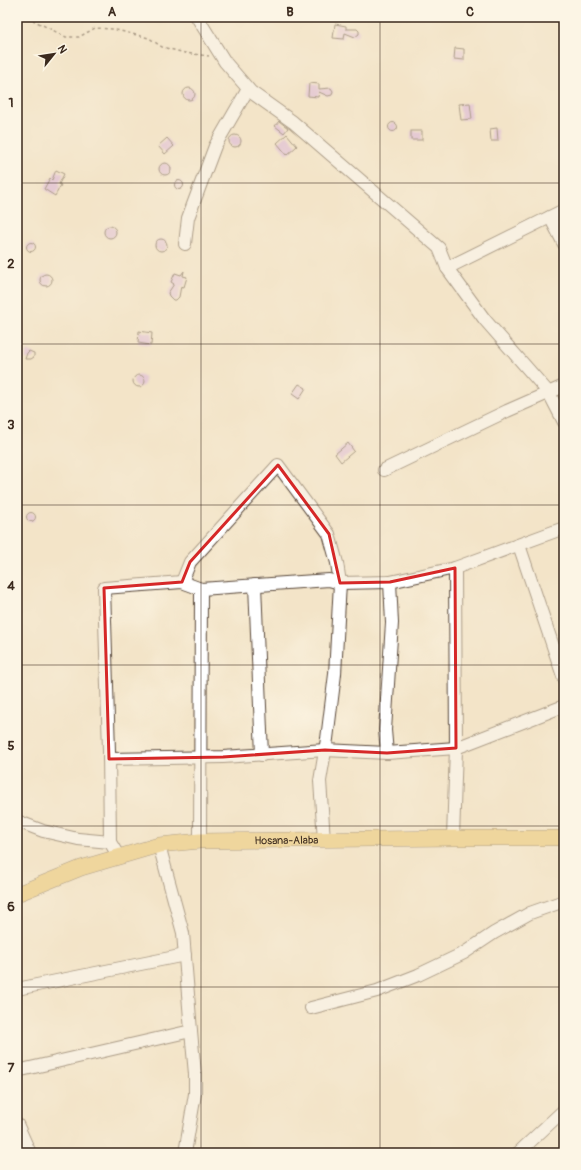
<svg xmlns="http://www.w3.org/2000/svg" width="581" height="1170" viewBox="0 0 581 1170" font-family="Pangolin,sans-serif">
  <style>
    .building { fill: #d6abe0 }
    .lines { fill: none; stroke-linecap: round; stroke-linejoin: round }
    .minor-casing { stroke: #574638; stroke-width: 14 }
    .major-casing { stroke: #574638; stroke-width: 16 }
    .path { stroke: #574638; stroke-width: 1.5; stroke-dasharray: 3 3; stroke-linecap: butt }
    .minor { stroke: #fff; stroke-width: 12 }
    .major { stroke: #ecc669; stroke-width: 15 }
    .marked { fill: none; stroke: #d62828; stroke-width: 3; stroke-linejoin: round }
    .grid { fill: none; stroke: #3b2a1e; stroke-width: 1; stroke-opacity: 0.55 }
    .labels { text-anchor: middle; stroke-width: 4; stroke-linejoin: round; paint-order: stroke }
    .street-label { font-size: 11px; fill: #3b2a1e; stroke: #fcf5e5 }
    .neatline { fill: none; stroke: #3b2a1e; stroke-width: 1.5 }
    .grid-label { font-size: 13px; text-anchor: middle; font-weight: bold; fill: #3b2a1e }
  </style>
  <rect width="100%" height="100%" fill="#fcf5e5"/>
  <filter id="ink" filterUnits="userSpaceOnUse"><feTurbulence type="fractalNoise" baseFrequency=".025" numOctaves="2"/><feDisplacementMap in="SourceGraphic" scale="8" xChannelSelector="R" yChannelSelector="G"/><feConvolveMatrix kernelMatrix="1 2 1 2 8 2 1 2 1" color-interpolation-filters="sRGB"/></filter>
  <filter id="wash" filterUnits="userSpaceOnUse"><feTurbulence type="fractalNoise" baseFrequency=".012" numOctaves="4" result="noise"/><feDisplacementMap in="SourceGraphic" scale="16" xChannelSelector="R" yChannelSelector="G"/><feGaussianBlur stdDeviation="0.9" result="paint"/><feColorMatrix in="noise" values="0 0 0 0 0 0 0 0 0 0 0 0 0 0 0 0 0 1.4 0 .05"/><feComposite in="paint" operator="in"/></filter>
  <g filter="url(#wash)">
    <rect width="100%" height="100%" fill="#f3e4c8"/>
    <g id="blocks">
      <g class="building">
        <path d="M335,24L346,26V29H357L359,31V34L355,37L345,33L344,39L333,38Z"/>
        <path d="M455,48L464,49V60L454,59Z"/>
        <path d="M309,83L319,84V89L331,88L333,91L332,95L328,96L319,92L318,97L308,96Z"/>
        <circle cx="189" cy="94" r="6"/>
        <path d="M470,103L472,119L461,120L459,104Z"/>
        <path d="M279,121L288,128L284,133L275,126Z"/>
        <circle cx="393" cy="127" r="4.5"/>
        <path d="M497,128L498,141H491L490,129Z"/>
        <rect x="411" y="131" width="11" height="9"/>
        <path d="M287,134L297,146L287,155L277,143Z"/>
        <circle cx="235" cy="141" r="6"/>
        <path d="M167,138L174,146L165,154L158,146Z"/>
        <circle cx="165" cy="169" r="6"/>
        <path d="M56,170L64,174L59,184L61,185L55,196L44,189L50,178L52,180Z"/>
        <circle cx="179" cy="185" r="4.5"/>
        <circle cx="110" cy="232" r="6"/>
        <circle cx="161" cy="245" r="6"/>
        <circle cx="31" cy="247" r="4.5"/>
        <path d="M184,271L183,276L187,277L184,287L181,286L179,297L176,300H173L169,296L168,293L174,284L171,282L175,273L181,275Z"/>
        <circle cx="46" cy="280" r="6"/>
        <path d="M139,331L152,333L151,345L138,343Z"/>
        <path d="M29,351L34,353V357L31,359H25L27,353Z"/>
        <circle cx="139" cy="381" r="6"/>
        <path d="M299,384L306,388L299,399L292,394Z"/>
        <path d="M348,443L354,451L341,462L335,454Z"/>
        <circle cx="31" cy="517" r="4.5"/>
      </g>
    </g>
  </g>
  <g filter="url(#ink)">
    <use href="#blocks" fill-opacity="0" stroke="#574638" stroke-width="1"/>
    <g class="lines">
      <g class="minor-casing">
        <g id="minor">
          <path d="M197,17L225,62L251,92L293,122L439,248L447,268L485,320L549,393L564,422"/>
          <path d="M550,217L564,244"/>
          <path d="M185,244L188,218L215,146L248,89"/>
          <path d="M447,268L564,210"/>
          <path d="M384,470L507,411L564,386"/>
          <path d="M519,545L564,679"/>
          <path d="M182,582L190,562L278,465L329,534L337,563L340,583L335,674L327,739L320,781L324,840"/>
          <path d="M255,585L262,755"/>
          <path d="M387,753L385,730L392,623L390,582"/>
          <path d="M109,759L223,757L325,750L387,753L456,748L564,706"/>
          <path d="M17,821L43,831L78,839L110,842L119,857"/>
          <path d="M453,838L456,748L455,568"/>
          <path d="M200,841L201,589"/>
          <path d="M110,842L109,751L104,588L182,582L201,589L329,580L340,583L390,582L455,568L564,528"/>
          <path d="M159,845L183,933L191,1031L195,1074V1094L185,1153"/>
          <path d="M17,989L185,955"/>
          <path d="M311,1008L377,991L418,975L464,953L494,933L530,913L564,901"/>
          <path d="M17,1071L191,1031"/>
          <path d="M17,1124L30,1153"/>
          <path d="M518,1153L564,1110"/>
        </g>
      </g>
      <g class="major-casing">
        <g id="major">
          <path id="s1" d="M17,894L81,868L159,845L200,841L453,838H564"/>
        </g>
      </g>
      <path class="path" d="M27,17L66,37H79L95,28L112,29L149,38L162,47L185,53L209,56"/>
      <use href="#minor" class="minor"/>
      <use href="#major" class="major"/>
    </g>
  </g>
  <path d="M0 0H581V1170H0ZM278,465L329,534L340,583L390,582L455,568L456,748L387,753L325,750L223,757L109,759L104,588L182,582L190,562Z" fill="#f3e4c8" fill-opacity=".55" fill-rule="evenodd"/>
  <path class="marked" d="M278,465L329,534L340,583L390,582L455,568L456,748L387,753L325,750L223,757L109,759L104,588L182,582L190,562Z"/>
  <path class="grid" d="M201,17V1153M380,17V1153M17,183H564M17,344H564M17,505H564M17,665H564M17,826H564M17,987H564"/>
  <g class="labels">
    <g class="street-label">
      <text dy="4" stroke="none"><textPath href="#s1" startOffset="278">Hosana-Alaba</textPath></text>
    </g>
  </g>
  <rect width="581" height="1170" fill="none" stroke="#fcf5e5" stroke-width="44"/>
  <g transform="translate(54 54) rotate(60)" stroke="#fcf5e5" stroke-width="3" paint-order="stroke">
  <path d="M0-3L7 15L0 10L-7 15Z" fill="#3b2a1e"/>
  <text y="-6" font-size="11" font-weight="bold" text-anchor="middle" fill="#3b2a1e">N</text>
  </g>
  <rect x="22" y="22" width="537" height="1126" class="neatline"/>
  <g class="grid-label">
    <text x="112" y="16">A</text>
    <text x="290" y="16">B</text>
    <text x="470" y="16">C</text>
    <text x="11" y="107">1</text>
    <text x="11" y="268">2</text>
    <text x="11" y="429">3</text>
    <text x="11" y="590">4</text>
    <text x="11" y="750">5</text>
    <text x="11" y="911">6</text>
    <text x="11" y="1072">7</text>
  </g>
</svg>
